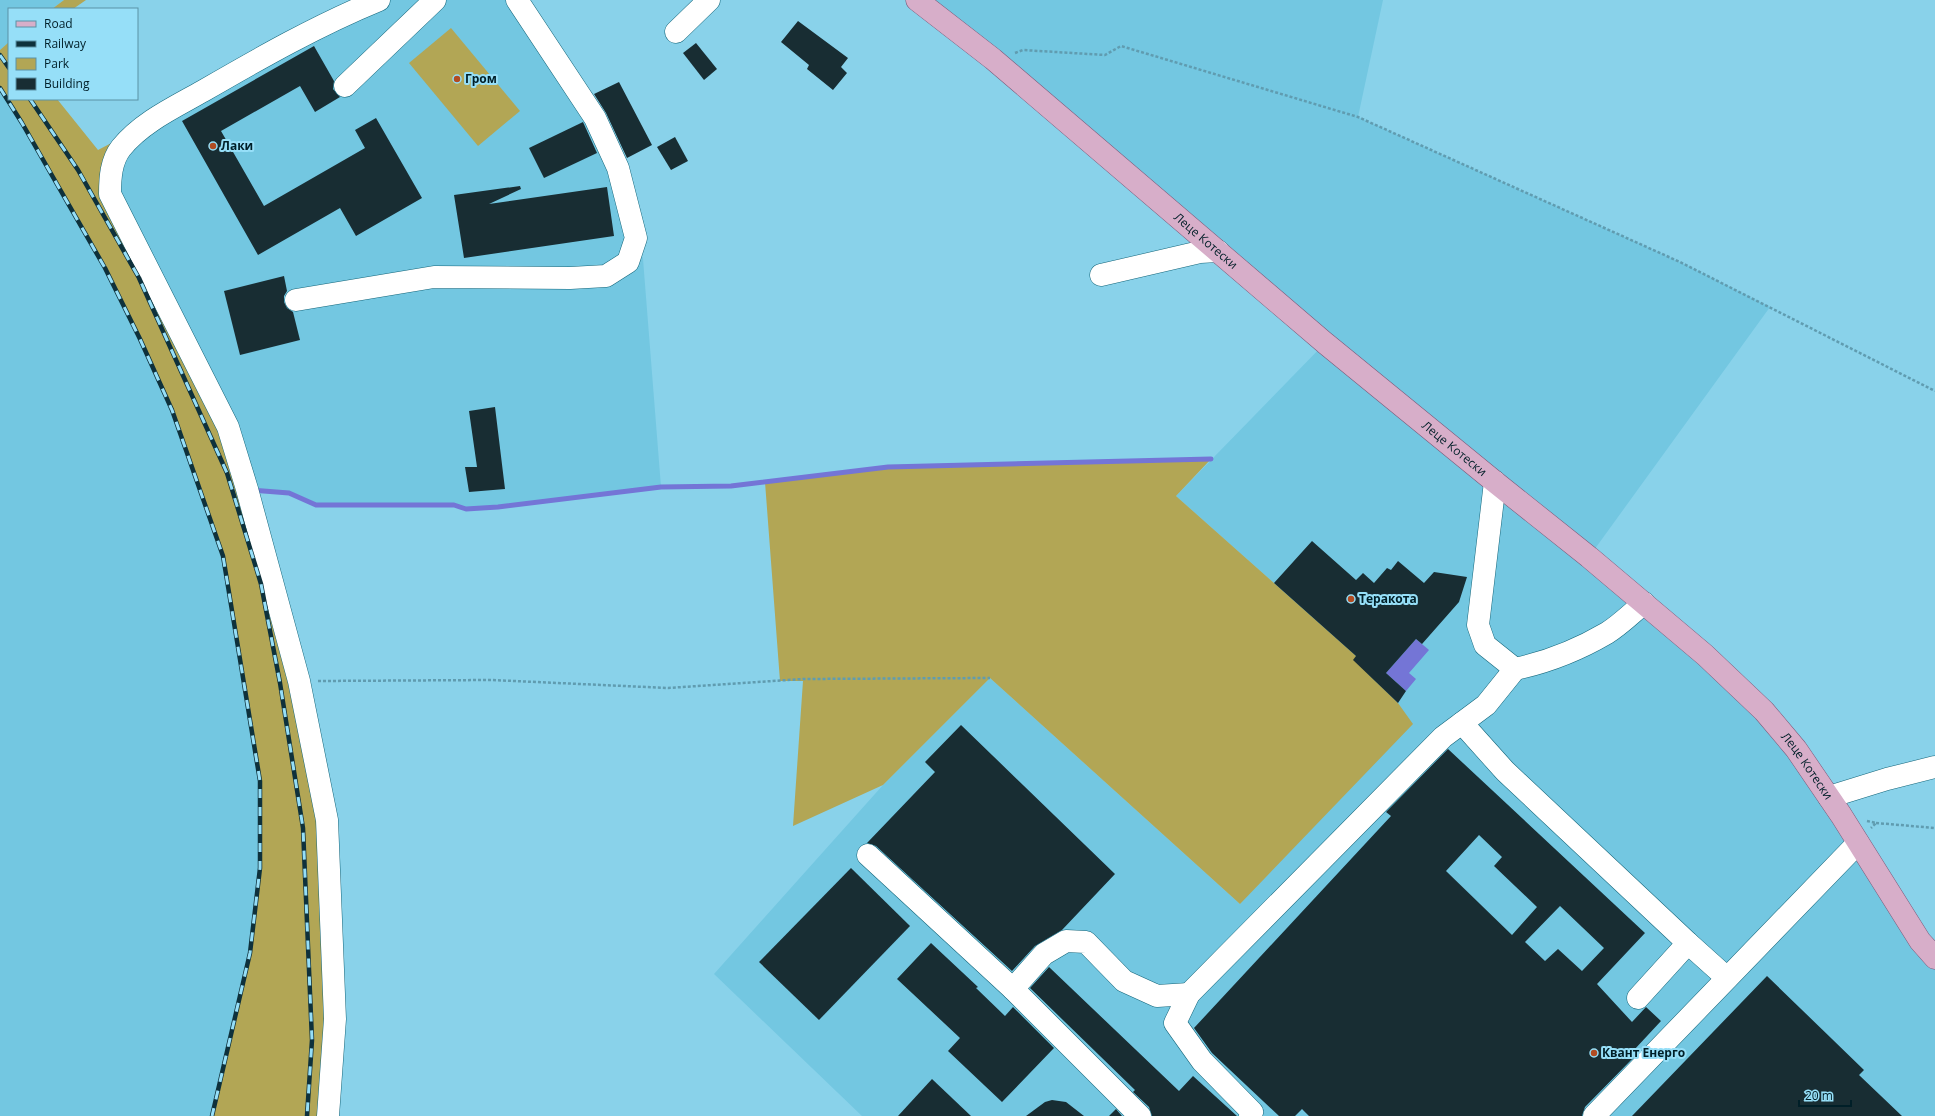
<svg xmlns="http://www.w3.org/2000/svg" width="1935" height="1116" viewBox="0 0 1935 1116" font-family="'Open Sans',sans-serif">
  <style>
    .built { fill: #73c7e1 }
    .green { fill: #b2a655 }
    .water { fill: #7475d6 }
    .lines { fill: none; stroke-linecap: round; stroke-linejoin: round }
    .stream { stroke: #7475d6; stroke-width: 5 }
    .building { fill: #182d33; fill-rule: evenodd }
    .minor-casing { stroke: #14667b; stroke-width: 23 }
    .major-casing { stroke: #7b5979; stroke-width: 23 }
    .path { stroke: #609cb0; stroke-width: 2.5; stroke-dasharray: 3 2; stroke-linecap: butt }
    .minor { stroke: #fff; stroke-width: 22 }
    .major { stroke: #d7aec9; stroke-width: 22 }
    .rail-casing { stroke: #0e313c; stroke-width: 4.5 }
    .rail { stroke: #96dff8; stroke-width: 3; stroke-dasharray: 9; stroke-linecap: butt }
    .poi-dot { fill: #b24c22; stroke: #96dff8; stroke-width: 1.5 }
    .labels { text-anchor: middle; stroke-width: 4; stroke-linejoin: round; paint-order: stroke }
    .poi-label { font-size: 12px; font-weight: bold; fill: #001f28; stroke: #96dff8; text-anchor: start }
    .street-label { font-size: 12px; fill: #001f28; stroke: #96dff8 }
  </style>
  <rect width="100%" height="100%" fill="#89d2ea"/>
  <g class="built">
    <path d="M0,0H64L52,9H9V42L0,50Z"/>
    <path d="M379,0H517L595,118L643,259L661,487L498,507L466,509L454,505H316L289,493L247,489L110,194L120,149Z"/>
    <path d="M917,0H1383L1358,117L1680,262L1770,307L1589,557L1764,711L1935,958V1116H862L714,974L883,785L990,678L1240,904L1368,674L1355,655L1176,496L1325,343Z"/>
    <path d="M0,88L22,123L105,268L140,339L172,410L223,556L260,781V868L250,953L212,1116H0Z"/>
  </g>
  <g class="green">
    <path d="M64,0H86L73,9H52Z"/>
    <path d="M451,28L520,111L478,146L409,63Z"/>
    <path d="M9,42V99H57L98,150L144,126L110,173L228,427L327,820L328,1116H212L250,953L260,868V781L223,556L172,410L140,339L105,268L22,123L0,88V50Z"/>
    <path d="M1211,459L1176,496L1355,655L1368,674L1398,703L1413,724L1240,904L990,678L883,785L793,826L803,681H780L765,482L888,467Z"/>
  </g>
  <path class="water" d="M1416,639L1429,650L1409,673L1416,679L1406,691L1386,673Z"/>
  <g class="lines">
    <path class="stream" d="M252,490L289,493L316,505H454L466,509L498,507L661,487L731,486L888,467L1211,459"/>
  </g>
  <g class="building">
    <path d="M798,21L848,58L841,67L847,73L833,90L807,69L809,65L781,42Z"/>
    <path d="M696,43L717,69L704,80L683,53Z"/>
    <path d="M314,46L334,81L333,89L340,97L315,112L300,86L221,131L264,206L365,148L355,130L376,118L422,198L356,236L340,208L258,255L182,121Z"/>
    <path d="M619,82L652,145L627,158L606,113L594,94Z"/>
    <path d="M583,122L597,153L544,178L529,148Z"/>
    <path d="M675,137L688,161L671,170L657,147Z"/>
    <path d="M520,186L521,189L489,204L607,187L614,236L464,258L454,195Z"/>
    <path d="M284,276L287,291L284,296V302L287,308L293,312L300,340L240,355L224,291Z"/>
    <path d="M495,407L505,489L469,492L465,467H477L469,411Z"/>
    <path d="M1312,541L1356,580L1363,573L1374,583L1387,568L1391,570L1398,561L1424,583L1434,572L1467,577L1459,602L1422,644L1416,639L1386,673L1406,691L1398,703L1353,660L1356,656L1274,583Z"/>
    <path d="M961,725L1115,874L1062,930L1035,946L1012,971L876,846L867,843L935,772L925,762Z"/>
    <path d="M1448,749L1645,933L1597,984L1632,1022L1646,1007L1661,1021L1634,1050L1638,1053L1585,1107L1582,1116H1309L1302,1109L1295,1116H1279L1212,1053L1194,1028L1391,816L1386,812ZM1479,835L1502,857L1494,866L1537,907L1512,935L1446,871ZM1560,906L1604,948L1582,971L1558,949L1545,961L1525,942Z"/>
    <path d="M851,868L910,926L819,1020L759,962Z"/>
    <path d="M931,943L978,987L976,988L1005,1016L1013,1007L1054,1048L1002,1102L948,1051L960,1038L897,979Z"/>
    <path d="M1049,967L1179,1091L1193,1076L1237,1116H1152L1149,1107L1133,1092L1135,1090L1030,988Z"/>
    <path d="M1767,976L1864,1070L1859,1075L1902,1116H1632Z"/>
    <path d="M932,1079L971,1116H898Z"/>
    <path d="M1052,1100L1066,1102L1084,1116H1026L1045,1102Z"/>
    <path d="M1116,1109L1122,1116H1109Z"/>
  </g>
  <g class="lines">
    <g class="minor-casing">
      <g id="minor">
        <path d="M676,32L709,0"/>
        <path d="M345,86L435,0"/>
        <path d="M1101,275L1200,252L1218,251"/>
        <path d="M296,300L434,277L570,278L606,276L628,262L636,238L618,168L595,118L517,0"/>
        <path d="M1495,482L1478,625L1485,645L1515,669C1548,662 1578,650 1607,633C1620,625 1632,613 1644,603"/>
        <path d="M1462,723L1505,771L1688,943"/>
        <path d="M1829,797L1887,779L1935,767"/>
        <path d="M868,855L1013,989"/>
        <path d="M1638,998L1688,943L1727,978"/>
        <path d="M328,1116L335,1019L327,820L299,681L247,489L228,427L110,194C110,178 111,161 121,148C142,122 175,107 203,91C260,58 318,25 379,0"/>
        <path d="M1140,1116L1013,989L1044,954L1066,941L1086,942L1124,981L1157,996L1189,994"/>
        <path d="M1250,1116L1252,1112L1202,1061L1175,1023L1189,994L1443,737L1486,705L1515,669"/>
        <path d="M1594,1116L1858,843"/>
      </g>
    </g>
    <g class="major-casing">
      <g id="major">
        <path id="s1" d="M917,0L993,59L1325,343L1495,482L1589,557L1705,655L1764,711L1796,749L1841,815L1920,941L1935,958"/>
      </g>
    </g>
    <g class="path">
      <path d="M1015,53L1023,50L1105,55L1121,46L1358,117L1680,262L1935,391"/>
      <path d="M318,681L492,680L668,688L803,679L990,678"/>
      <path d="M1867,821L1876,823L1871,828"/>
      <path d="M1876,823L1935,828"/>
    </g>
    <use href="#minor" class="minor"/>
    <use href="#major" class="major"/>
    <g class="rail-casing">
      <g id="rail">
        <path d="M0,55L9,68"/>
        <path d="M0,88L22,123L105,268L140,339L172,410L223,556L260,781V868L250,953L212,1116"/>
        <path d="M30,99L78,170L139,278L227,473L261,584L280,683L303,828L312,1040L307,1116"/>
      </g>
    </g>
    <use href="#rail" class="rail"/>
  </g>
  <g class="poi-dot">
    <circle cx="457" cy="79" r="4"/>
    <circle cx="213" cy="146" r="4"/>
    <circle cx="1351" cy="599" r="4"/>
    <circle cx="1594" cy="1053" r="4"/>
  </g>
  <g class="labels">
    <g class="poi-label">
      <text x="465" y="83">Гром</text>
      <text x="221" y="150">Лаки</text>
      <text x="1359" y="603">Теракота</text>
      <text x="1602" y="1057">Квант Енерго</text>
    </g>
    <g class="street-label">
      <text dy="4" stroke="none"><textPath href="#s1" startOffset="376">Леце Котески</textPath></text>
      <text dy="4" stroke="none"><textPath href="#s1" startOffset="700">Леце Котески</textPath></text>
      <text dy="4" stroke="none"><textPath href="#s1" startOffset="1176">Леце Котески</textPath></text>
    </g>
  </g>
  <rect x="8" y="8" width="130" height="92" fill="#96dff8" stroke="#5a92a5"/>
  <rect x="16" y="21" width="20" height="6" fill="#d7aec9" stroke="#5a92a5"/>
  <text x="44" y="28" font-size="12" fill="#001f28">Road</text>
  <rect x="16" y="41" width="20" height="6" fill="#0e313c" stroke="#5a92a5"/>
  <text x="44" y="48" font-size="12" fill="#001f28">Railway</text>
  <rect x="16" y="58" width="20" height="12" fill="#b2a655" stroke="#5a92a5"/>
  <text x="44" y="68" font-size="12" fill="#001f28">Park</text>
  <rect x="16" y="78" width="20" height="12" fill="#182d33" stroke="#5a92a5"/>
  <text x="44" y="88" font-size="12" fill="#001f28">Building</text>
  <path d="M1799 1100v6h52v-6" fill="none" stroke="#001f28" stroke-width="2"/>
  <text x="1805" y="1100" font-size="12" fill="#001f28" stroke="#96dff8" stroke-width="3" paint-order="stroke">20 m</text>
</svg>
